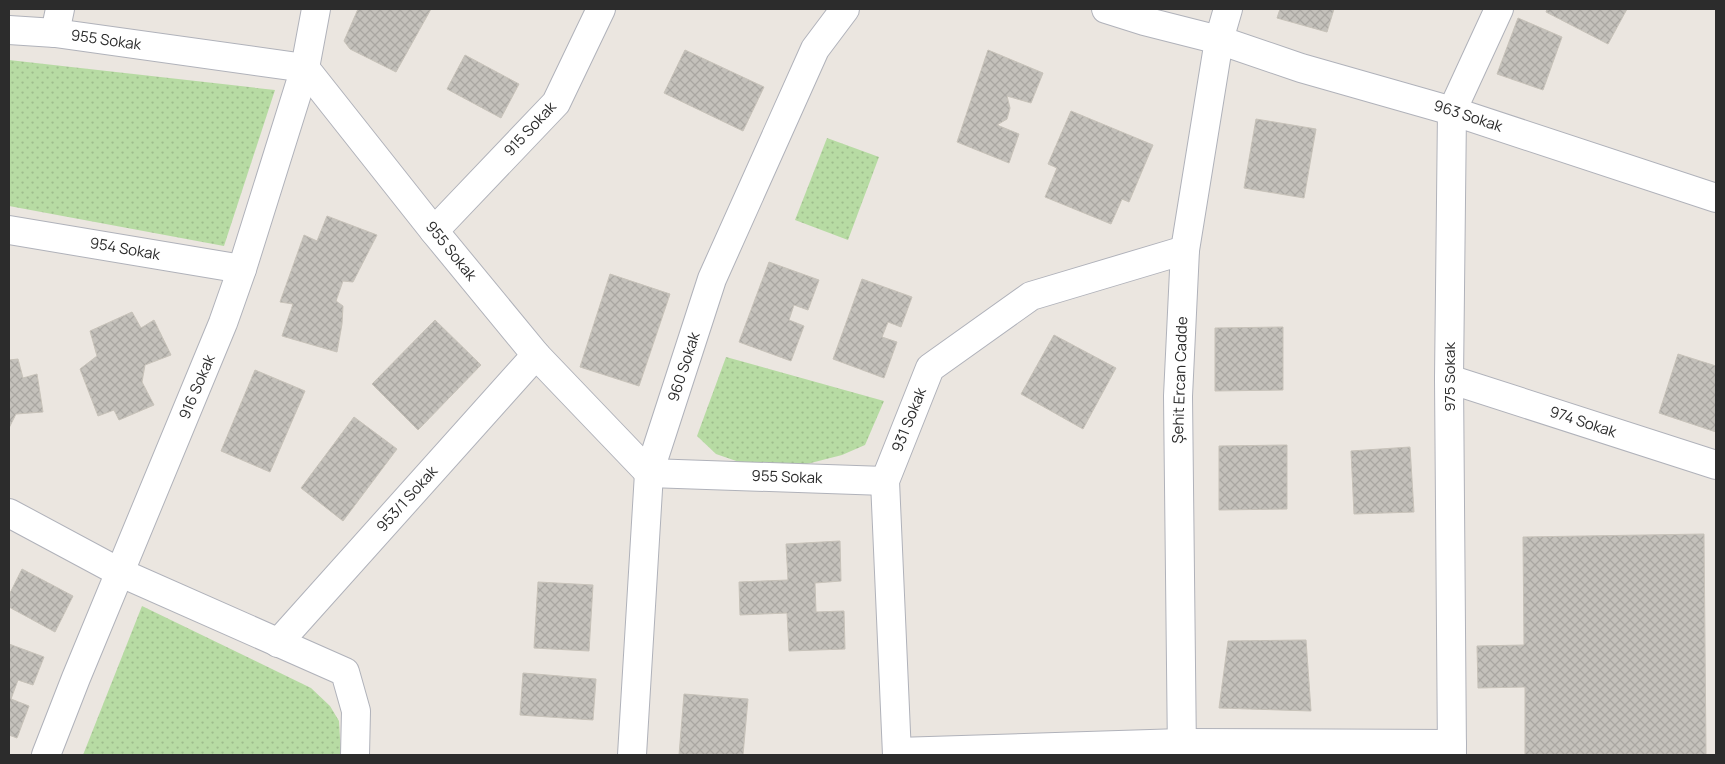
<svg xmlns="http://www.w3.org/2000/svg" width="1725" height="764" viewBox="0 0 1725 764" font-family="Manrope,sans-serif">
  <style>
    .park { fill: url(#park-dots) }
    .building { fill: url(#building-cross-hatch); stroke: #c7c2b9 }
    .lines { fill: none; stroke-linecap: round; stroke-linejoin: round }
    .minor-casing { stroke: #b0b2ba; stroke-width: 30 }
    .minor { stroke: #fff; stroke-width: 28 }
    .labels { text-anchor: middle; stroke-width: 4; stroke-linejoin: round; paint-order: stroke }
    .street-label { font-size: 15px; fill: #2c2c2c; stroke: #fff }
  </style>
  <defs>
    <pattern id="park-dots" width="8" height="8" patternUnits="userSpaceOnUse" patternTransform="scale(1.25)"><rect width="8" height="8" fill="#b7dba3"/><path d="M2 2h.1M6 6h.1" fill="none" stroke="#9ebc8c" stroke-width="1.8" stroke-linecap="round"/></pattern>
    <pattern id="building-cross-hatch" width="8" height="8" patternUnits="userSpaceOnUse" patternTransform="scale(1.25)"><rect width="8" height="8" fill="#c4c1bb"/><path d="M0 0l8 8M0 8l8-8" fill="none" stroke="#a9a6a1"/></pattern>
  </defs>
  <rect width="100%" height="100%" fill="#ebe6e0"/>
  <g class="park">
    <path d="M9,60L275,90L224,246L9,206Z"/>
    <path d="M827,138L879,157L848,240L795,220Z"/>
    <path d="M726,357L884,401L865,445L842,455L799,466L745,464L716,454L697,436Z"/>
    <path d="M142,606L311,688L330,706L339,721L341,755H83Z"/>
  </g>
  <g class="building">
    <path d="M358,9H431L396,72L350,49L344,41Z"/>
    <path d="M1280,9H1334L1327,32L1277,18Z"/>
    <path d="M1547,9H1627L1608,44L1546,12Z"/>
    <path d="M1518,18L1562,37L1543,90L1497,74Z"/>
    <path d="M685,50L764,87L743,131L664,93Z"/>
    <path d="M988,50L1043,73L1031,103L1007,96L1010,108L1007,119L997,125L1019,134L1009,163L957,142Z"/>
    <path d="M465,55L519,84L501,118L447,89Z"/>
    <path d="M1071,111L1153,145L1129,202L1122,199L1111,224L1045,197L1057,168L1048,164Z"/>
    <path d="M1256,119L1316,129L1304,198L1244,188Z"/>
    <path d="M327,216L377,235L353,282L343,281L336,301L343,306L342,324L337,352L282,336L293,304L280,302L304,235L317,241Z"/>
    <path d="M769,262L819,280L808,310L794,305L789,320L804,326L791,361L739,342Z"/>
    <path d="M610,274L670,294L639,386L580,367Z"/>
    <path d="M862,279L912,297L901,327L888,322L882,337L897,342L884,378L833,359Z"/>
    <path d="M132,312L141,328L154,320L171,355L145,365L142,382L154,405L119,420L114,410L98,416L80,369L97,356L90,331Z"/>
    <path d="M435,320L481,365L418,430L372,384Z"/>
    <path d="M1283,327V390L1215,391V328Z"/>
    <path d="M1054,335L1116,368L1083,429L1021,394Z"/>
    <path d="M1678,354L1716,366V432L1659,413Z"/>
    <path d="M18,359L23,378L37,374L43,412L16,414L9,428V360Z"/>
    <path d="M255,370L305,391L270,472L221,451Z"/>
    <path d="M354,417L397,449L343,521L301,488Z"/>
    <path d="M1287,445V509L1219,510V446Z"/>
    <path d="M1410,447L1414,512L1354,514L1351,451Z"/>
    <path d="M1704,534L1706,755H1525V687L1478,688L1477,646L1524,645L1523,537Z"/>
    <path d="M840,541L841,581L815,583L816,612L844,611L845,649L789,651L787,613L740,615L739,582L788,580L786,544Z"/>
    <path d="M22,569L73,596L55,632L9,607V595Z"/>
    <path d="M538,582L593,585L589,651L534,648Z"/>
    <path d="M1306,640L1311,711L1219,708L1228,641Z"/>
    <path d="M9,644L44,657L33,685L18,680L11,699L29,706L17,738L9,735Z"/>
    <path d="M523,673L596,679L593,720L520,715Z"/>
    <path d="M684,694L748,699L743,755H679Z"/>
  </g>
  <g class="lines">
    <g class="minor-casing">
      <g id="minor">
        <path d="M1106,9L1144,21L1219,40L1301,68L1452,111L1716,198"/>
        <path d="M9,30L55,33L305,68L434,231L536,355L649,473L885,481"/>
        <path d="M55,33L60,9"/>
        <path d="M9,230L242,269"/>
        <path d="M434,231L556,103L601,9"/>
        <path d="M1449,379L1716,465"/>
        <path d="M9,513L119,572L345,672L356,711L355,755"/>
        <path d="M278,643L536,355"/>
        <path d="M897,752L1182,743L1452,744"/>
        <path d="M46,755L76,678L223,323L242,269L305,68L316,9"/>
        <path d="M632,755L649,473L712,279L815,49L845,9"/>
        <path d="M897,755L885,481L930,368L1031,296L1185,250"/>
        <path d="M1182,755L1178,396L1185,250L1219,40L1228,9"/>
        <path d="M1452,755L1449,379L1452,111L1499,9"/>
      </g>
    </g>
    <use href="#minor" class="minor"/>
  </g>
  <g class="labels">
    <g class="street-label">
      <text transform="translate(106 40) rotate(8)" y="5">955 Sokak</text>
      <text transform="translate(1468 116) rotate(18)" y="5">963 Sokak</text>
      <text transform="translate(530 129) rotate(-47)" y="5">915 Sokak</text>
      <text transform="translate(125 249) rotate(10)" y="5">954 Sokak</text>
      <text transform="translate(451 251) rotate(51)" y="5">955 Sokak</text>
      <text transform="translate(684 367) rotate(-72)" y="5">960 Sokak</text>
      <text transform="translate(1450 377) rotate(-90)" y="5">975 Sokak</text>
      <text transform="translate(1180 380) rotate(-88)" y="5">Şehit Ercan Cadde</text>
      <text transform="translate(197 387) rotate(-67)" y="5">916 Sokak</text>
      <text transform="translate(909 420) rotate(-68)" y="5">931 Sokak</text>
      <text transform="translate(1583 422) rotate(18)" y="5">974 Sokak</text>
      <text transform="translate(787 477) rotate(2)" y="5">955 Sokak</text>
      <text transform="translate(407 499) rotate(-48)" y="5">953/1 Sokak</text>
    </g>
  </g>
  <rect width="1725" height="764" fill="none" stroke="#2c2c2c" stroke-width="20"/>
</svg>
